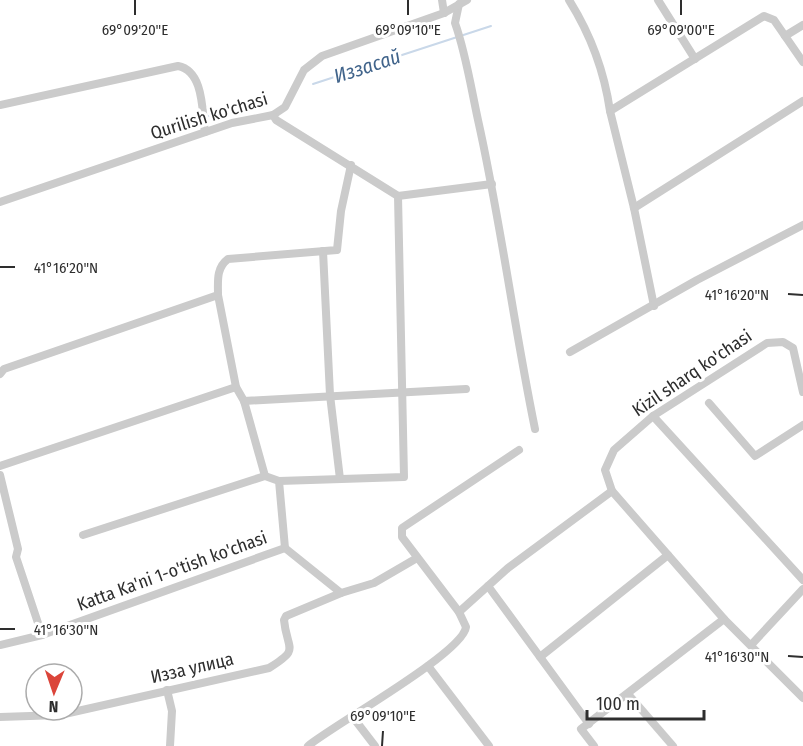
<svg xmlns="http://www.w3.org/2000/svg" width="803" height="746" viewBox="0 0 803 746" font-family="'Fira Sans Condensed',sans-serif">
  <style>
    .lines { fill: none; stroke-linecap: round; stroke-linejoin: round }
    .stream { stroke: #c9d8e9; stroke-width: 2 }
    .minor { stroke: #cbcbcb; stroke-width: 8 }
    .ticks { fill: none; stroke: #2e2e2e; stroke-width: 2 }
    .labels { text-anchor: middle; stroke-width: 6; stroke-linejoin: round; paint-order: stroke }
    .street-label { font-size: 18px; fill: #2e2e2e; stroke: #fff }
    .water-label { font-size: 20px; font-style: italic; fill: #41648b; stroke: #fff }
    .ticks-label { font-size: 15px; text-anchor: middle; fill: #2e2e2e; stroke: #fff; stroke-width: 6; stroke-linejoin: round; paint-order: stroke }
  </style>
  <rect width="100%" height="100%" fill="#fff"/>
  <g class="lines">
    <g class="stream">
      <path d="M313,84L491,26"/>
      <path d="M209,116L241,104"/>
    </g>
    <g class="minor">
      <path d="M442,0L444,13"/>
      <path d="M569,0C591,35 604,69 610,111"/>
      <path d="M658,0L695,59"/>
      <path d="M459,4L455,23C466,54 471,88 478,120C501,223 514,327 535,429"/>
      <path d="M785,36L803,25"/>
      <path d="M0,105L178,66C204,71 202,111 205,132"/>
      <path d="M398,196L492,184"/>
      <path d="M0,202L232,123L273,115L285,107L304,70L322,56L444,13L467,0"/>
      <path d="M634,208L803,101"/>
      <path d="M323,251L330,395L340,479"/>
      <path d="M218,295L236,387L244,401L265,476"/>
      <path d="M654,306L634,208L610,111L764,16L774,20L803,62"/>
      <path d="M570,352L697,280L803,225"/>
      <path d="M0,374L4,369L218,295C218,281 216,268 228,259L337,250L341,211L351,165"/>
      <path d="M803,392L793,348L783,342L767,343L653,416L614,450L605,470L612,491L724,619L803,698"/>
      <path d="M244,401L466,389"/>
      <path d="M709,403L755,456L803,425"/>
      <path d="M653,416L803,580"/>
      <path d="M519,450L402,528V537L459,612L508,568L612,491"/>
      <path d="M0,466L236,387"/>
      <path d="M0,475L18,549L16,557L42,635"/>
      <path d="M279,481L285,548"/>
      <path d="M83,535L265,476L279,481L404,477L398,196L276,120L273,115"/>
      <path d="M285,548L341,593L374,583L417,558"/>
      <path d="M488,586L589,724"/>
      <path d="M752,644L803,589"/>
      <path d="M0,645L42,635L285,548"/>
      <path d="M540,657L668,555"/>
      <path d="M428,666L489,746"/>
      <path d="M167,690L172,711L170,746"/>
      <path d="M628,694L673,746"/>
      <path d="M352,716L375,746"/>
      <path d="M0,717L60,715L269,668C301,648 287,651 284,620L286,616L341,593"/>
      <path d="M308,746C335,724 463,653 466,627L459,612"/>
      <path d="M594,746L581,729L724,619"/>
    </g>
  </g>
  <path class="ticks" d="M135,15V0M408,15V0M681,15V0M0,267H15M788,294L803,295M0,629H15M788,656L803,657M382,746L383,731"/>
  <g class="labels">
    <g class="street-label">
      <text transform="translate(209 116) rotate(-17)" y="6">Qurilish ko'chasi</text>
      <text transform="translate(692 373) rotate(-34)" y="6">Kizil sharq ko'chasi</text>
      <text transform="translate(172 571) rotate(-20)" y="6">Katta Ka'ni 1-o'tish ko'chasi</text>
      <text transform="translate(192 668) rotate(-13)" y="6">Изза улица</text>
    </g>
    <g class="water-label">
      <text transform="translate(367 66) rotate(-18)" y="7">Иззасай</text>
    </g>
  </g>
  <g class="ticks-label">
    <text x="135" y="35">69°09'20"E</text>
    <text x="408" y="35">69°09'10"E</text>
    <text x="681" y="35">69°09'00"E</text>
    <text x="66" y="273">41°16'20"N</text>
    <text x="737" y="300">41°16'20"N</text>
    <text x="66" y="635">41°16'30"N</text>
    <text x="737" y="662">41°16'30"N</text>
    <text x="383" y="721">69°09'10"E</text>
  </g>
  <g transform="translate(54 692) rotate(182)"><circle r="28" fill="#ffffff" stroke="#ababab" stroke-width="1.5"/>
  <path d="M0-4.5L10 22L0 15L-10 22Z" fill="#db453a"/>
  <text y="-9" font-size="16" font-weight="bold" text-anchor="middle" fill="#2e2e2e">N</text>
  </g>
  <path d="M587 710v9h117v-9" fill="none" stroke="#2e2e2e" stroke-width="3"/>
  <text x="596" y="710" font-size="18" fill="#2e2e2e" stroke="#ffffff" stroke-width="4.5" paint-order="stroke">100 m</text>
</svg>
